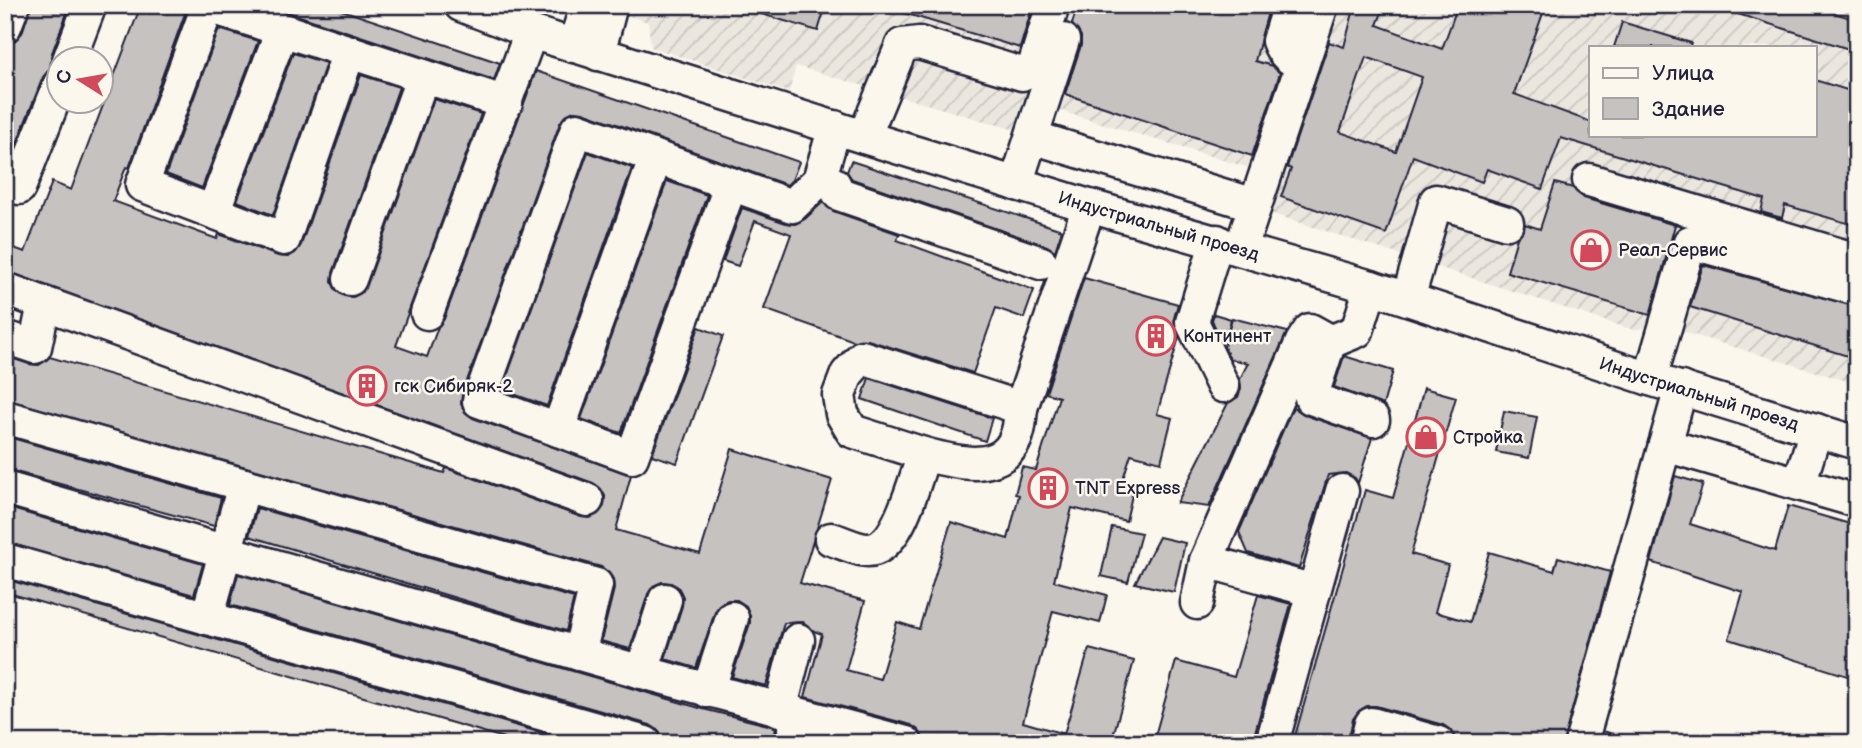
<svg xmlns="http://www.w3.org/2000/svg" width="1862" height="748" viewBox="0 0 1862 748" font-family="'Balsamiq Sans',sans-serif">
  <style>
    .industrial { fill: url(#industrial-furrows); fill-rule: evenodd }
    .building { fill: #c6c2c0; stroke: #22223b; stroke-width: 2; fill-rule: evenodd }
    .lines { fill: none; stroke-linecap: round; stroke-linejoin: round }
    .minor-casing { stroke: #22223b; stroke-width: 37 }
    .minor { stroke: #fbf7ec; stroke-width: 32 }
    .labels { text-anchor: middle; stroke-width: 5; stroke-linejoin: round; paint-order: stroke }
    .street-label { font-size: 18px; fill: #22223b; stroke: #fbf7ec }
    .poi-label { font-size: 18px; fill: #22223b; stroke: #fbf7ec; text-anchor: start }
  </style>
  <defs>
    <pattern id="industrial-furrows" width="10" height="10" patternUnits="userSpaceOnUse" patternTransform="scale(1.75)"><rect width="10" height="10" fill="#ebe7df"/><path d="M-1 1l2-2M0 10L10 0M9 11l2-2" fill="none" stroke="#c9c6c0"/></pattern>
  </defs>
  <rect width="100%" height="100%" fill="#fbf7ec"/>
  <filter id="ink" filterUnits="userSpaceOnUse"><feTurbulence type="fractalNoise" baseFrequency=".0143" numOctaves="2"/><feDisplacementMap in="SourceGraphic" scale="14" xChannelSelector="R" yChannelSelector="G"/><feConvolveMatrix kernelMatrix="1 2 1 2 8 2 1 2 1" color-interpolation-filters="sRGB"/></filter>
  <g filter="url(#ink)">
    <path class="industrial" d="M592,5H1857V384L1660,325L1633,330L1245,205L1256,170L1051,108L1039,137L796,66L789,92L651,47L648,22ZM1591,47H1815V135H1591Z"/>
    <g class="building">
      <path d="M31,5H70L52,53L50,69L43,77L5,173V64L13,42L22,33Z"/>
      <path d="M141,5H150L168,12L169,5H188L129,168L126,167L113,201L217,239L219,234L278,256L288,257L295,253L301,245L361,75L399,87L333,273L332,282L336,290L344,296L353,297L361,293L367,285L434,99L481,114L396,346L427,357L438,327L444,319L536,71L799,162L792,180L787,185L583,112L574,111L566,115L560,123L462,395L461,404L465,412L473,418L631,475L616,530L700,554L732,449L832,480L800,583L865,601L846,670L880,679L897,622L919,629L951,522L1008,539L1019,495L1015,494L1022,467L1036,470L1059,397L1046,393L1084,278L1178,304L1174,318L1179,337L1157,414L1172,418L1161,462L1131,454L1120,488L1133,491L1126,521L1072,508L1054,581L1107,595L1100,623L1053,611L1023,722L1064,734L1089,649L1134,661L1111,743H958L941,738L940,743H924L919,731L911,725L805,697L822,634L814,631L803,622L784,623L766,686L732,677L750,623V615L746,606L737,600H728L720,604L715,612L696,668L665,659L682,606L683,597L678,587L671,583L662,582L653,586L648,594L630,649L601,641L614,589L613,579L609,573L601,567L5,399V356L29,364L39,365L50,357L444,473L446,468L581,517L590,518L598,514L604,506L605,496L601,489L593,483L5,271V245L25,252L52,182L71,190Z"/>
      <path d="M266,5H327L500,63L494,80Z"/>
      <path d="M748,5H826L818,31L748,10Z"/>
      <path d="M894,5H1033L1020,48L894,10Z"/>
      <path d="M1078,5H1270L1255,61L1272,66L1280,73L1252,156L1065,94L1081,45V36L1072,24Z"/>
      <path d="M1355,5H1385L1377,25L1442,49L1458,5H1546L1514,94L1591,122V135H1815V80L1857,93V226L1785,205L1782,218L1761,212L1764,199L1561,138L1542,189L1487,169L1482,182L1413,156L1386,234L1281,197L1291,169L1287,167L1329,42L1344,47ZM1366,57L1422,77L1396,152L1340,132Z"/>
      <path d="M1723,5H1809L1857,20V24L1849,49L1722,9Z"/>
      <path d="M1622,22L1691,43L1690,47H1614Z"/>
      <path d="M219,29L258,41L202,188L166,174Z"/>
      <path d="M293,53L326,63L273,215L237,201Z"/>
      <path d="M588,152L632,168L547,406L502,390Z"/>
      <path d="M851,161L1062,230L1055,251L1047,246L852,179L847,172Z"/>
      <path d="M667,181L707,195L621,433L581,419Z"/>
      <path d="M1555,183L1573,188L1584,198L1675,225L1650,315L1507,272L1517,238L1524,229L1525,224L1540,229Z"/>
      <path d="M823,202L833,211L899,234L897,240L1034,290L1024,318L996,308L973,373L868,340L854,341L764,309L791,234L755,221L738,266L723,261L742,208L786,223L795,224L805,219Z"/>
      <path d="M1703,265L1857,307V359L1690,307Z"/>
      <path d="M1214,314L1231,319L1227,334L1217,332L1212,320Z"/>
      <path d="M1232,318L1287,332L1209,507L1177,503L1228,403L1238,397L1241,388L1240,379L1248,363L1230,359L1224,347Z"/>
      <path d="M699,327L723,336L677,463L652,455Z"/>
      <path d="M1344,356L1393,371L1383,405L1334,387Z"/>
      <path d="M869,378L992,418L985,441L862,399Z"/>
      <path d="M1424,388L1456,397L1411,554L1448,565L1435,612L1470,622L1489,552L1554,571L1558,557L1610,572L1563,743H1458L1452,731L1443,725L1376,706H1367L1359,711L1353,719L1348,743H1293L1365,490L1393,498Z"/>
      <path d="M1293,407L1305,415L1372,438L1358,483L1355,478L1346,473L1328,475L1299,568L1248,553L1239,532Z"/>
      <path d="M1504,411L1537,417L1529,458L1496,452Z"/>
      <path d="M5,436L221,498L214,526L5,469Z"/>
      <path d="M1675,476L1703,484L1690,524L1775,551L1788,506L1857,526V679L1729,639L1743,592L1651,562Z"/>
      <path d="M5,507L203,564L194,595L5,542Z"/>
      <path d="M257,508L574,598L566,631L249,536Z"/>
      <path d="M1112,527L1141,533L1128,582L1101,576Z"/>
      <path d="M1159,537L1185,543L1174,592L1135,583Z"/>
      <path d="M238,574L703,709L772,726L776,728L773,743H663L659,731L650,725L230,605Z"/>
      <path d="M5,579L201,635L577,743H521L5,592Z"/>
      <path d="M1258,595L1291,604L1252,743H1153L1176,661L1234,677Z"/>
      <path d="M1603,731L1626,738L1625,743H1600Z"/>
    </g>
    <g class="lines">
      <g class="minor-casing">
        <g id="minor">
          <path d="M206,5L506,103"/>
          <path id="s1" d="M461,5L531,32L864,137L1089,206L1371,287L1650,379L1857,443"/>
          <path d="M1289,5L1278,41C1283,54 1289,59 1302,64"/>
          <path d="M208,6L142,185L284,239L349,52"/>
          <path d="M5,26L13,5"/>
          <path d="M574,46L587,5"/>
          <path d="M598,54L611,5"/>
          <path d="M69,60L90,5"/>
          <path d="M864,137L902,45L919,43L1022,74L1034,67L1053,5"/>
          <path d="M1032,137L1255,205"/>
          <path d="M656,157L558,430L632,457L731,184"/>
          <path d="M819,180L834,184L839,194L1041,263"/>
          <path d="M1589,180L1857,260"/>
          <path d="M1016,184L1063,40"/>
          <path d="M19,188L60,84"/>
          <path d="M213,212L282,30"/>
          <path d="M1217,241L1192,322L1223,386"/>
          <path d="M1241,248L1322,5"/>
          <path d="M350,279L423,76"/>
          <path d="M5,289L587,500"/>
          <path d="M1408,299L1436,201L1507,223"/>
          <path d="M427,313L531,32"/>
          <path d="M5,337L35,347L44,304"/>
          <path d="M1330,342L1357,331L1371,287"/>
          <path d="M1650,379L1690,242L1857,289"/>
          <path d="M1021,408L1089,206"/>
          <path d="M5,417L596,585L579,654"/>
          <path d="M558,430L479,401L577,129L792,206L819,180L835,127"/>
          <path d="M1665,445L1857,501"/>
          <path d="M1799,484L1816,430"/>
          <path d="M5,488L642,672L906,743"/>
          <path d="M831,539C842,542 857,550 868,550C899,550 915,478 924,454L852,431L842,414L839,395L847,374L862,357L1021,408C1020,416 1020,424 1018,431C1007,476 956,463 924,454"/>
          <path d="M5,560L645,743"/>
          <path d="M1314,591L1206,561L1302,342L1310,330L1330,341L1311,398L1373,420"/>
          <path d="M1197,603L1206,561"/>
          <path d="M207,618L244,485"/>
          <path d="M642,672L665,600"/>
          <path d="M708,691L732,618"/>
          <path d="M780,710L798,640"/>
          <path d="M791,743L799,715"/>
          <path d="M1272,743L1342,491"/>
          <path d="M1366,743L1371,724L1438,743"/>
          <path d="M1581,743L1681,388"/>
        </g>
      </g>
      <use href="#minor" class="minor"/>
    </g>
  </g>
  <defs>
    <g id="shop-ring" transform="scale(2.0125)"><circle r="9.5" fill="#fbf7ec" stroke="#d1495b" stroke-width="1.5"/><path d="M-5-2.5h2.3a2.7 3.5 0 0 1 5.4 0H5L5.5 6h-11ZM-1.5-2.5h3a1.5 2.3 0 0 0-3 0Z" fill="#d1495b"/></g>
    <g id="building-ring" transform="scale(2.0125)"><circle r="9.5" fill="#fbf7ec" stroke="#d1495b" stroke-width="1.5"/><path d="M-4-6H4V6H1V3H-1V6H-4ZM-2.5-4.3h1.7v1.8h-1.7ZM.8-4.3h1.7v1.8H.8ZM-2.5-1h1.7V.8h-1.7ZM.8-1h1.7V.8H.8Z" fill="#d1495b"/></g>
  </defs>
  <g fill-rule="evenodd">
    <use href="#shop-ring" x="1591" y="250"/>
    <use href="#building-ring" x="1156" y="336"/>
    <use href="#building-ring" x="367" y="386"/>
    <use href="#shop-ring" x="1426" y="437"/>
    <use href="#building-ring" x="1048" y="488"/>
  </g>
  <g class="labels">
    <g class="street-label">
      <text dy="6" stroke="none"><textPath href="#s1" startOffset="732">Индустриальный проезд</textPath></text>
      <text dy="6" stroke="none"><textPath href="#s1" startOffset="1298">Индустриальный проезд</textPath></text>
    </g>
    <g class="poi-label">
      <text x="1618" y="256">Реал-Сервис</text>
      <text x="1183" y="342">Континент</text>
      <text x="394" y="392">гск Сибиряк-2</text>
      <text x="1453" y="443">Стройка</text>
      <text x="1075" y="494">TNT Express</text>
    </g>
  </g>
  <rect width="1862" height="748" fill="none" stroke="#fbf7ec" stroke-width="28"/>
  <rect x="14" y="14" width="1834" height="720" fill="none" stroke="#22223b" stroke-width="2.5" filter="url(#ink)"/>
  <rect x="1589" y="46" width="228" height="91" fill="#fbf7ec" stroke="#a4a2a5" stroke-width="2"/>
  <rect x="1603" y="68" width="35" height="10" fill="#fbf7ec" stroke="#a4a2a5" stroke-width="2"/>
  <text x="1652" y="80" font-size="21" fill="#22223b">Улица</text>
  <rect x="1603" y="98" width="35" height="21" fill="#c6c2c0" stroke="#a4a2a5" stroke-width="2"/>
  <text x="1652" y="116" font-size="21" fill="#22223b">Здание</text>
  <g transform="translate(80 80) rotate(281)"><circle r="33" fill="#fbf7ec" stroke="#a4a2a5" stroke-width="2"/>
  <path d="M0-5L12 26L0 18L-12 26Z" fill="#d1495b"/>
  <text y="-10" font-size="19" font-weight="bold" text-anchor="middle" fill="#22223b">С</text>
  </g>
</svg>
